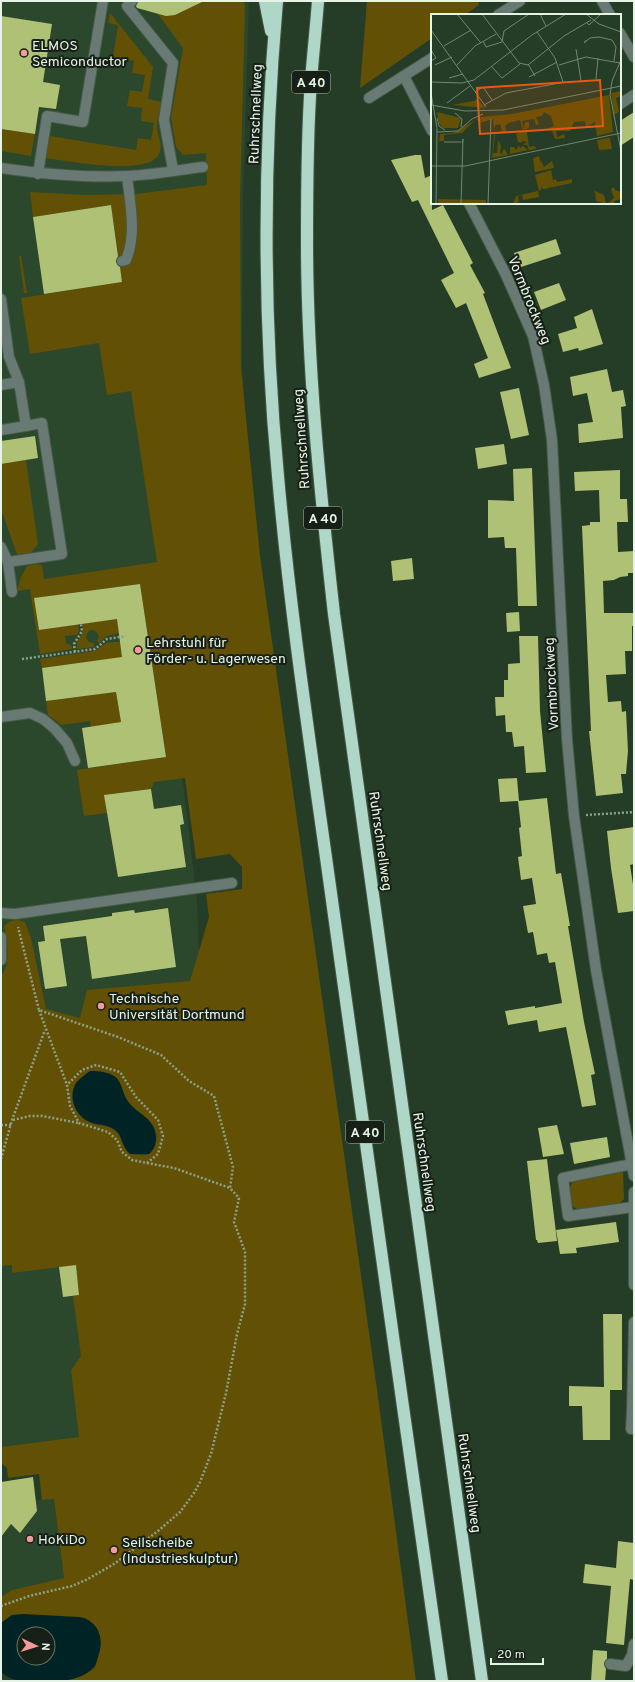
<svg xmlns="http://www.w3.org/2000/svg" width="635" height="1682" viewBox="0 0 635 1682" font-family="Overpass,sans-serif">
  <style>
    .built { fill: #2b472c }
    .green { fill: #625104; fill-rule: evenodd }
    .water { fill: #002425; fill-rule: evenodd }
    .building { fill: #afc174 }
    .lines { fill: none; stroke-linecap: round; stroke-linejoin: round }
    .minor-casing { stroke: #445945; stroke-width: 12 }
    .highway-casing { stroke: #445945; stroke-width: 14 }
    .path { stroke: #8d9f8d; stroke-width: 2.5; stroke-dasharray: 2 2; stroke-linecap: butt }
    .minor { stroke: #697973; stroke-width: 10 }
    .highway { stroke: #afd7c7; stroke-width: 12 }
    .poi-dot { fill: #f59b9d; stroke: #162016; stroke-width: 1.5 }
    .labels { text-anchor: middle; stroke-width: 4; stroke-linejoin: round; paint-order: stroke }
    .shield { fill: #162016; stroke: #a8b4a8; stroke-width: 1 }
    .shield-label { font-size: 13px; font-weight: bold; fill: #e6f4e6 }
    .poi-label { font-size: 14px; fill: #e6f4e6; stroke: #162016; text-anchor: start }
    .street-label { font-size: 14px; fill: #e6f4e6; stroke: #162016 }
    .inset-road { fill: none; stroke: #728673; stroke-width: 1 }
    .view { fill: #e8590c; fill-opacity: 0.15; stroke: #e8590c; stroke-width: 2 }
    .inset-edge { fill: none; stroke: #e6f4e6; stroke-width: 2 }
  </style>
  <rect width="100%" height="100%" fill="#253c26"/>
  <g class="built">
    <path d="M1,1H249L243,196L242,368L257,558L158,574L197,900L205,1113L80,1438L1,1448Z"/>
    <path d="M33,1477L35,1500L54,1499L64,1579L12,1590L1,1597V1482Z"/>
  </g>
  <g class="green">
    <path d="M190,1H244L245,7L240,201L241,369L260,556L375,1375L416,1681H67C76,1678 89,1674 95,1667C101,1657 89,1629 86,1618L12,1615L1,1623V1597L12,1590L64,1578L54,1499L42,1500L39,1474L8,1478L7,1468L1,1463V1447L79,1437L71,1370L81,1356L73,1296L79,1295L76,1265L12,1273V1265L1,1266V976C11,965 7,939 4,926C11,920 16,918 25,922L31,938L46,1009L80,1018L87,990L190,981L209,917L206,894L242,889V867L230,854L196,859L185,778L154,782L151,789L105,795L107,813L84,816L77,770L166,757L140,584L35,598L39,630L78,624L79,631L77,635L65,636L66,643L72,646V649L40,654L30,589L17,591L21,577L27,566L36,564L42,565L44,579L157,562L131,391L107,395L99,343L30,354L21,298L122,282L111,205L33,217L30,192L85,195L136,194L207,185L206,153L183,155L176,147L171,118L183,48L157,13ZM90,1071C98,1071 107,1071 114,1076C122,1081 122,1093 127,1100C137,1115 165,1122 154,1148C150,1158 139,1155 130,1154C120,1145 123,1136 113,1129C106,1125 97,1126 89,1122C74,1115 66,1095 78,1081C81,1077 86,1074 90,1071Z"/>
    <path d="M367,1H478L479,5L465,15H432V38L360,88Z"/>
    <path d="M110,13L153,67L148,99L162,102C160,110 157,119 157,126C157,136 164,144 159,154C149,177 68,161 46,158L50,136L136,150L138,138L151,140L154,123L141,121L142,108L127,106L130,90L142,92L145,75L132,73L134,61L113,57L118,25L108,23Z"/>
    <path d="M1,129L35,134L31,156L1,151Z"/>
    <path d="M19,256H21L27,293H24Z"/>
    <path d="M26,460L38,544L31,553L22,556L17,554L1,509V464Z"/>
    <path d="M123,618L125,632L107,636L99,643L97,641L99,637C97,632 96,630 90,630L87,634L86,638L89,642L94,643V647L77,649C75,639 85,637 83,623Z"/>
    <path d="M115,642H126L130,670L120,658L42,668L40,659L95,651L106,643Z"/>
    <path d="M116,692L121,722L91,727L90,721L62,725L48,715L46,701Z"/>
    <path d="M623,1170L624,1199C621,1202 618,1205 614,1206C607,1208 583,1212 577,1209C566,1204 567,1183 577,1178C586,1174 612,1172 623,1170Z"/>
  </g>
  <g class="water">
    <path d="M90,1071C98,1071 107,1072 114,1076C122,1081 122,1092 127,1100C136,1115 155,1116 156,1138C156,1145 154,1149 149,1154H130C121,1146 123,1135 114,1129C106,1124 97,1125 90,1122C75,1116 68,1097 76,1083C80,1078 85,1075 90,1071Z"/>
    <path d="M23,1614L79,1617C99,1620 105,1640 98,1657C97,1660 96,1665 93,1668C79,1682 57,1681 38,1681C23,1681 13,1682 1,1672V1623L12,1615ZM24,1634H48V1658H24Z"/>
  </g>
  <g class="building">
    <path d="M138,1H204L175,15L166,16L137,8L136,6Z"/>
    <path d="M1,16L52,24L43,82L60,85L56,109L39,107L35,134L1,129Z"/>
    <path d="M634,112V137L620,146V121Z"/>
    <path d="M415,155H421L425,178L432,175V210L443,205L473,263L470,265L485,293L483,294L511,368L479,378L474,364L488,358L466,303L456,308L441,280L454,273L418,200L412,202L391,160Z"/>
    <path d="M111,205L118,256L116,262L120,267L122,282L44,294L33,217Z"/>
    <path d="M556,239L561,254L518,268L514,253Z"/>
    <path d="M559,283L566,300L541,310L534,292Z"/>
    <path d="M592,309L603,344L579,351L578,348L563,352L558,334L577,328L574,317Z"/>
    <path d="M607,369L612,392L623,390L626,406L621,407L623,438L579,443L578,424L593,422L587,393L573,396L570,377Z"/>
    <path d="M519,388L529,435L511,439L500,392Z"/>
    <path d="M35,436L38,458L1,464V441Z"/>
    <path d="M504,444L507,464L478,469L475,448Z"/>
    <path d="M532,468L537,606H518L516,548H505L504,537L488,538V500L514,501L513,469Z"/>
    <path d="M620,470V499H627L628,522H617L618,552L634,551V573H628V576L620,577L614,580L603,581L604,613H634V626H632V651H625L626,674L606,675L608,702L621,701L622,712L626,711L628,751L626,774H621L623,793L596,796L589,731H591L582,526L590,525V522H600L599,490L575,491L574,472Z"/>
    <path d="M412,558L414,579L393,581L391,561Z"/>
    <path d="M140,584L166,757L88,768L82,728L121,722L116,692L46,701L42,668L122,657L117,619L39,630L34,598Z"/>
    <path d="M519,612L520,631L507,632L506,613Z"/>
    <path d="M519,636H538L540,711L546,772L526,773L524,746L514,747L512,732H506L505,715L496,716L495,697H504V680H508V664L520,663Z"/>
    <path d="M517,778L519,801L500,802L498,779Z"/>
    <path d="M151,789L154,809L181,805L184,824L180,825L186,867L118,877L104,795Z"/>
    <path d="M547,798L556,874L561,873L570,926H568L584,1022L595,1074L591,1075L596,1105L582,1107L566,1027L539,1032L537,1020L508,1025L505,1011L535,1006V1008L562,1003L555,962L549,963L547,953L537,955L533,932L528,933L523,906L536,904L532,878L521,880L518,857L522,856L519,828L521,827L518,801Z"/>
    <path d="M634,827V864L630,865L634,891V911L618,913L611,868L607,831Z"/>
    <path d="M168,908L176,967L92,979L86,936L60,939L67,986L45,989L38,942L45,941L43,926L112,916V913L134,910L135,913Z"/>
    <path d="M557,1125L564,1154L543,1157L538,1128Z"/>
    <path d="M607,1137L610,1157L574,1164L570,1143Z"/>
    <path d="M547,1159L557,1241L538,1243L537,1240H536L527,1161Z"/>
    <path d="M616,1222L619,1242L576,1248L577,1253L560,1254L556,1230Z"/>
    <path d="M76,1265L79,1295L63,1297L59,1267Z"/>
    <path d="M603,1314H622V1390H610V1440H583L582,1406H569V1386L604,1387Z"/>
    <path d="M33,1477L37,1511L20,1533L11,1524L1,1537V1482Z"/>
    <path d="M618,1541L634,1543V1580L630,1579L624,1645L606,1643L611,1586L583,1583L585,1564L616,1568Z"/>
    <path d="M593,1650L607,1651V1659L604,1664L606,1669L605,1681H591Z"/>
  </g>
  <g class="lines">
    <g class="minor-casing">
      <g id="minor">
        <path d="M132,1L127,6L173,63L164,120L173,170"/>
        <path d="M602,1L610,15"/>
        <path d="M498,15L520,1"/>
        <path d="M620,33L634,57"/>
        <path d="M404,76L432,131"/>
        <path d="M369,98L432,58"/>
        <path d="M620,104L634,95"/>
        <path d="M1,168C43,174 84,178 127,176C152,175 178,170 203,167"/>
        <path d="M38,174L47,116L83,122L103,1"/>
        <path d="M469,203L506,275L533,336L544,385L552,440L567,739L574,816L596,970L634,1176"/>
        <path d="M122,261L126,260C137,233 130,204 127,176"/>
        <path d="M1,299L9,357L19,382L26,426L42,423L62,554L8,562"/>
        <path d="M1,385L19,382"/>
        <path d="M1,430L26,426"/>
        <path d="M1,547L8,562L12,592"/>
        <path d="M1,717L30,713L43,719L55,729L67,743L75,761"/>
        <path d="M1,913L15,914L232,883"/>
        <path d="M1,937V960"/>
        <path d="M632,1164L563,1178L568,1216L633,1207"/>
        <path d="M634,1192V1285"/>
        <path d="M632,1411L634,1322"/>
        <path d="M631,1429L632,1411H634"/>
        <path d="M610,1664L626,1666L632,1655L634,1644"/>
      </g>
    </g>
    <g class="highway-casing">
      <g id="highway">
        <path d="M265,1L271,31"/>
        <path d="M277,1C263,159 263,319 278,476C291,623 314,769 334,915C370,1170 405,1426 442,1681"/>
        <path d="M318,1C316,28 313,54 311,81C307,134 307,188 307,241C307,366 320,490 334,614L482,1681"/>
      </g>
    </g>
    <g class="path">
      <path d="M75,652L74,644L82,631L81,624"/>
      <path d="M22,659L95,649L107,639L126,636"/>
      <path d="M586,815L634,812"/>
      <path d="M39,1010L67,1085L70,1106L79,1123L108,1132L117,1140L122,1152L132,1160L147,1163L158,1154L163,1136L158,1120L136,1097L120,1072L96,1065L82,1070L67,1085"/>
      <path d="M13,1120L30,1116H42L79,1123"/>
      <path d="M1,1125H11"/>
      <path d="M1,1159L12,1120L45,1030"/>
      <path d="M147,1163L174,1168L230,1188"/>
      <path d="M1,1606L29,1596L72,1586L88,1579L114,1564L158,1531L180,1512L194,1493L200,1482L211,1454L226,1393L237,1334L245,1304V1252L234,1222L239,1198L230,1188L233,1167L214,1096L189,1081L161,1055L118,1037L39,1010L18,927"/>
    </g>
    <use href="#minor" class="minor"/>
    <use href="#highway" class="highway"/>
  </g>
  <g class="poi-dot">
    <circle cx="24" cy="53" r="4"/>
    <circle cx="138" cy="650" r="4"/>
    <circle cx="101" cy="1006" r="4"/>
    <circle cx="30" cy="1539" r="4"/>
    <circle cx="114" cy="1550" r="4"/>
  </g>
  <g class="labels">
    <g class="shield">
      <rect x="292" y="71" width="38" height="22" rx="3"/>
      <rect x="304" y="507" width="38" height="22" rx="3"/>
      <rect x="346" y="1121" width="38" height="22" rx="3"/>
    </g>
    <g class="shield-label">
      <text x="311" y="87">A 40</text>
      <text x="323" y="523">A 40</text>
      <text x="365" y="1137">A 40</text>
    </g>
    <g class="poi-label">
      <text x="32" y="50">ELMOS<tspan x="32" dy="16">Semiconductor</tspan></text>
      <text x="146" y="647">Lehrstuhl für<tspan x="146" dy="16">Förder- u. Lagerwesen</tspan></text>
      <text x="109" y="1003">Technische<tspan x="109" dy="16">Universität Dortmund</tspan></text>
      <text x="38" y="1544">HoKiDo</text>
      <text x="122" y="1547">Seilscheibe<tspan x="122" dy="16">(Industrieskulptur)</tspan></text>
    </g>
    <g class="street-label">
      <text transform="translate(255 114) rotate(-88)" y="5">Ruhrschnellweg</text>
      <text transform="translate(530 300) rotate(68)" y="5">Vormbrockweg</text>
      <text transform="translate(301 439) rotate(-94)" y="5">Ruhrschnellweg</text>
      <text transform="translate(551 684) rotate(-93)" y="5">Vormbrockweg</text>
      <text transform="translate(381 841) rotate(82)" y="5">Ruhrschnellweg</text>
      <text transform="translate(425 1162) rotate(82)" y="5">Ruhrschnellweg</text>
      <text transform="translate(470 1483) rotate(82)" y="5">Ruhrschnellweg</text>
    </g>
  </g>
  <g transform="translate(431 14)">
    <rect width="190" height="190" fill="#253c26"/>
    <path d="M190,77V82L185,84L188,98L183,101L180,79ZM178,81L182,118L166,122L164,108L155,113L154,107L143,108L139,117H125L126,123L133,120L134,124L124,125L121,116L116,115L123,112L120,102L113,98L111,102L105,103L108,110L105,111L103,105L91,107L93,115L94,108H98V114L92,116L89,106L77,109L74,112L75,117L68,118L71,117L69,110L64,111L63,117L62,105L49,109L45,105L31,119L13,121V127H8L9,120L22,119L49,103L81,100ZM47,86L54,94L22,91ZM6,98L30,104L27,114H12L8,109ZM92,117L96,118L98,133L104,132L105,135L98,136L96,131H92L96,128L91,127L92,124L90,129L87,128L85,120ZM63,121L66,122H64L62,139H66L67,126L70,132L69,139L71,140L73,134L77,141L61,144ZM184,123L179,124L181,135L168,136L166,126ZM88,131L89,134L92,132L97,136L79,140V133H83L85,136ZM108,142L110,150V146L113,153L121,147L123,154L104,158L102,144ZM120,156L122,166L125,165L126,168L141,165V169L113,175L109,173L111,175L108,177L104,161ZM183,173L184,176L190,178V185L183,187L184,190H176L183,184L180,175ZM107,177L108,183L92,186L91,181L87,182L88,188L82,190L85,182ZM164,177L173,181L175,190L165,187L164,178L161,179ZM7,185L55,186V190H7Z" fill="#625104"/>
    <path class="inset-road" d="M26,0L50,29M51,0L88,49L97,51L133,22L160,6M109,0L115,12M155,0L168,10L190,18M156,9L158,11L170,0M0,16L55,93M106,18L124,44L132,68M155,26L153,29L159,24L168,23L181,26L185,33L183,47M52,27L55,33L71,28M71,28L73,17L98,0M13,32L40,16M145,35L150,67M0,36L5,44L0,47M190,46L181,67L179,81L190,137M97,50L104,62M4,51L21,43M26,51L44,32L65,20M128,51L155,43L189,49M61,53L71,64L89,50M98,63L126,48M18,64L32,60M165,65L167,44M0,68L31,69L43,66L101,21L135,0M44,78L52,73L61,86M0,79L6,114L5,190M16,89L39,72M0,91L34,97L72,96L190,72M53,91L75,79L134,68M24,99L31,105L30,113M6,104L8,112L14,116M6,118L27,117L41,105L52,100M13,128H30M0,152H34L190,119M30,190L32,125L31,129M57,190L60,105"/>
    <path class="view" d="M169,66L172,112L49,120L46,74Z"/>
    <rect width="190" height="190" class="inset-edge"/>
  </g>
  <rect width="635" height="1682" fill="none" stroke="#e6f4e6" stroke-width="4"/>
  <g transform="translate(36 1646) rotate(94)"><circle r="19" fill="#162016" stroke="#697569"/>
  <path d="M0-3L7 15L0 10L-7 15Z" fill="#f59b9d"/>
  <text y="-6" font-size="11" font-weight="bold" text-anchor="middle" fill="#e6f4e6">N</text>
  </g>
  <path d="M491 1658v6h52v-6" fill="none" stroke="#e6f4e6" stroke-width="2"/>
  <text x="497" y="1658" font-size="12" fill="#e6f4e6" stroke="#162016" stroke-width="3" paint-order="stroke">20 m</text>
</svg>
